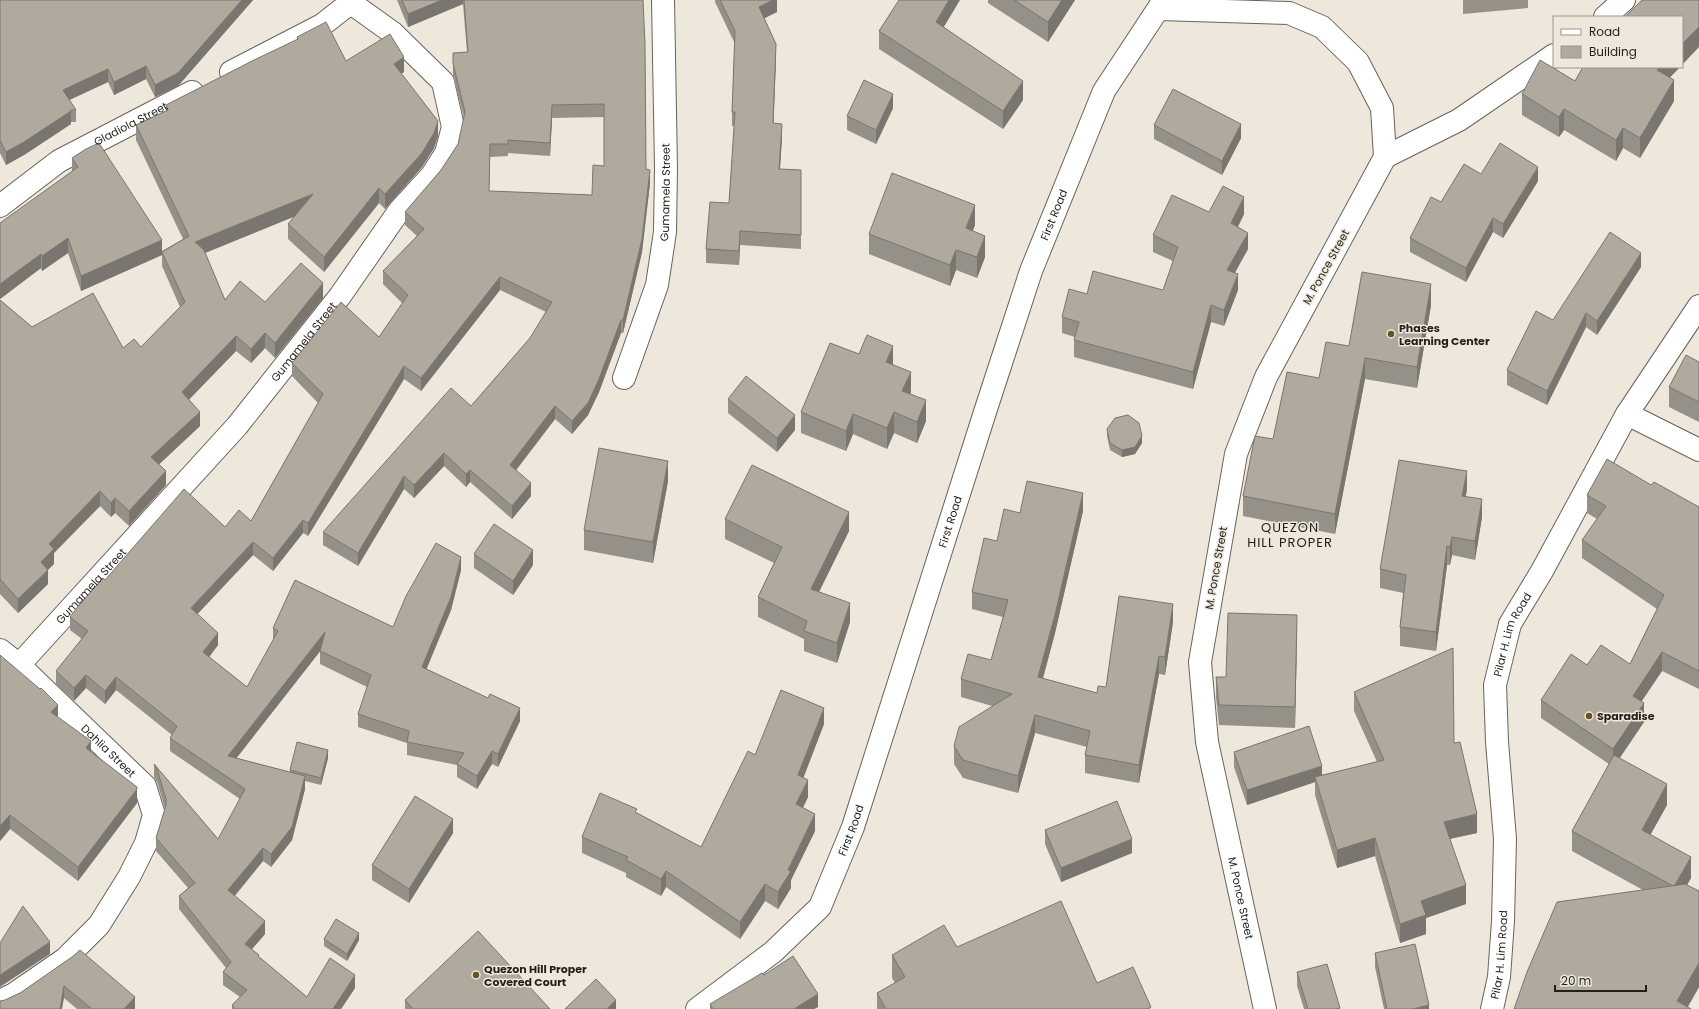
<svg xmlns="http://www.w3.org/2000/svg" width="1699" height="1009" viewBox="0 0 1699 1009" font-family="Poppins,sans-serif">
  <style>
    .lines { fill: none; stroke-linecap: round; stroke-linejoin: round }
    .street-casing { stroke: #69635a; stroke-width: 24 }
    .secondary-casing { stroke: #69635a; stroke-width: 24 }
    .street { stroke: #fff; stroke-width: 22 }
    .secondary { stroke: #fff; stroke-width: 22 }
    .wall { fill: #969188; fill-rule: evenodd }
    .shaded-wall { fill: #7a766f }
    .building { fill: #afa99e; stroke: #7a766f; fill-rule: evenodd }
    .poi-dot { fill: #695222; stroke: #ede7dc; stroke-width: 1.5 }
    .labels { text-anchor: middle; stroke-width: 3; stroke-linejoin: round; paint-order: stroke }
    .street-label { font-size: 11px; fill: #221f1b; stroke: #ede7dc }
    .poi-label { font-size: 11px; font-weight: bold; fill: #221f1b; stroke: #ede7dc; text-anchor: start }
    .quarter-label { font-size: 13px; letter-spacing: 1px; fill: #221f1b; stroke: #ede7dc }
  </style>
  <rect width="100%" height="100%" fill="#ede7dc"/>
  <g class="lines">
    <g class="street-casing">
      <g id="street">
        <path id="s1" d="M1159,9L1289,13L1322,27L1358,62L1382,108L1385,157L1266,377L1236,454L1200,662L1207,742L1265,1009"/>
        <path d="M1605,17L1624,0"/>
        <path d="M231,72L322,25L354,0"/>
        <path d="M1385,157L1459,120L1554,55"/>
        <path id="s2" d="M0,206L59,161L192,92"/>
        <path id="s3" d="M624,378L657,285L665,232L666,168L663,0"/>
        <path d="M1627,414L1699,450"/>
        <path id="s4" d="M0,650L19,665L145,786L154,815L146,843L129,877L99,925L65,959L14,994L0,1001"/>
        <path id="s5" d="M19,665L237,426L340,296L399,211L432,175L446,153L453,127L443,82L393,33L351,3"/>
      </g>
    </g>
    <g class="secondary-casing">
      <g id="secondary">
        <path id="s6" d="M697,1009L773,952L820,907L853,827L985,412L1031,271L1104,91L1164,0"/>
        <path id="s7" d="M1492,1009L1499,977L1503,921L1505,839L1497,742L1495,685L1510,624L1542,571L1627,414L1699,306"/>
      </g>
    </g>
    <use href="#street" class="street"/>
    <use href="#secondary" class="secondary"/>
  </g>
  <g class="wall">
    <path d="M0,0H253L178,86L155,97L146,79L114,95L108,82L69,100L76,110V122H71V124L24,155L6,165L0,153Z"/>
    <path d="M397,0H643L646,169L650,183L642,252L623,333H621L599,392L588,415L572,434L555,419L516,470L531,496L512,519L470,482L466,487L444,466L414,498L404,489L358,566L323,545V532L471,406L530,338L546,312L500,290L421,391L404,379L308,536L303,533L273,571L253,555L197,614L218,645L209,657L247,687L273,641V628L393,627L461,570L451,610L426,669L520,721L498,767L492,764L477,789L457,777V765L407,755V743L358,727V714L367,687L320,664V651L236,758L290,772V770L328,758L321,785L305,781V789L292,840L271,867L263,861L235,896L265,934L252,949L259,957L307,997L355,988L341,1009H232V1005L240,997L223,985V972L226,968L179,909V896L188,888L156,851V838L165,809L157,782L154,777V764L218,839L240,799L170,751V738L172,735L116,690L105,704L86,688L74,701L56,684V671L82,639L70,630V617L105,580L225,527L251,521L318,403L292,376V363L379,337L402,303L383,284V271L417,236L405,225V212L441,170L458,144L464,118L453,76V53L467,52L463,4L408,27ZM604,117V166L592,195L489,191L490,157L508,156V153L550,156L552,118Z"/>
    <path d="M715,0H777V12L764,18L776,58L773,123L782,138L780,169L801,170V249L740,245L739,265L706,263V249L729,203L734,126H732V112L735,44L715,2Z"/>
    <path d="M988,0H1075L1048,42L988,3Z"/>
    <path d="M1463,0H1528V8L1463,14Z"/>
    <path d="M944,27L1023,100L1003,129L879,49V31Z"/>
    <path d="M297,37L346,61L404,72L401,74L438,136L434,148L422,167L385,209L379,203L324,272L288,239V224L295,216L205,253L225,300L265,302L323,298L275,358L265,348L251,363L236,351L189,399L200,426L159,464L166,485L129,526L115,513L111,517L100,506L54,553V564L48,570V584L18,613L0,594V300L32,327L123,348L141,347L180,307L162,266V255L81,291L68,253L42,271L41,268L0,299L72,171V158L162,251L183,239L136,140V125L166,111V105L297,40Z"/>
    <path d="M1583,67H1680L1670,77L1674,101L1640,158L1623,148L1616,161L1564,130L1559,137L1522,115V94L1575,81Z"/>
    <path d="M893,108L876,144L847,130V116Z"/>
    <path d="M1154,125L1241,138L1222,175L1154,139Z"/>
    <path d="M1481,174L1538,181L1503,238L1493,232L1466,282L1410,252V238L1441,202Z"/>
    <path d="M1209,212L1244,214L1238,227L1248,249L1235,273L1238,290L1224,326L1211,322L1193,389L1074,357V340L1075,337L1062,333V317L1087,294L1163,290L1173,261L1153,252V235Z"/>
    <path d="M975,225L972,231L985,257L977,278L956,270L950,286L869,254V234Z"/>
    <path d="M1641,267L1597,335L1586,327L1547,405L1507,385V370L1553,320Z"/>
    <path d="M1431,305L1417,388L1365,379L1335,534L1243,516V496L1273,439L1349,346Z"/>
    <path d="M859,354L893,364L911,392L910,394L926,421L917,443L894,433L887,449L853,434L846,451L801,433V412Z"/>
    <path d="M1699,362V422L1669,407V387Z"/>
    <path d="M728,399L795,430L777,452L728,413Z"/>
    <path d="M1107,429L1142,443L1135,454L1122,457L1110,450L1107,436Z"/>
    <path d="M668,481L653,563L584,550V530Z"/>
    <path d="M1651,485L1699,507V689L1662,671L1641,702L1644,722L1620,758L1667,805L1650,835L1691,878L1687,885L1699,891V987L1688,1007L1514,1009L1643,890L1572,851V831L1609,764L1541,718V700L1587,665L1630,664L1657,609L1582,558V540L1597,519L1587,513V495Z"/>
    <path d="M1467,489L1466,496L1482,517L1475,560L1452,555L1450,565H1447L1436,651L1400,646V627L1403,593L1380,588V569Z"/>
    <path d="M1083,511L1055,633L1043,679L1097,693L1106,687L1173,622L1165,675L1159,674L1139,783L1085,773V755L1087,747L1035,733L1018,793L963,778L954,764V746L992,706L961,697V679L991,660L1003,617L972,609V592L997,541L1020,513Z"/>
    <path d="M725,519L849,531L819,592L850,622L837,663L804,651V639L758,617V597L774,563L725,539Z"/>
    <path d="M474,554L533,565L513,595L474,568Z"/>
    <path d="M1297,635L1295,728L1219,725L1216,698V677H1226Z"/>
    <path d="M0,655L91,752L137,803L78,881L10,829L0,841Z"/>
    <path d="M1354,692L1454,743L1477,833L1450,839L1466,904L1426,918V934L1400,943L1375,856L1337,868L1315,795V782L1247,805L1234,767V752L1322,775L1377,762L1354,711Z"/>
    <path d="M824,724L803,778L808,797L803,808L815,831L791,880V888L778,909L765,901L740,939L666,887L661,896L626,877V873L582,853V837L637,813L701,847L755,755Z"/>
    <path d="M1045,830L1132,853L1061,882L1045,844Z"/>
    <path d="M453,833L409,903L372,880V865Z"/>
    <path d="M324,939L359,940L347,961L324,946Z"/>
    <path d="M957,947L1097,983L1151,1009H877V993L895,983L892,978V955Z"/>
    <path d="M1375,953L1429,1009H1384L1375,967Z"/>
    <path d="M72,957L135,1009H77L64,998L5,1000L20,993Z"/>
    <path d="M1297,972L1340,1009H1304L1297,986Z"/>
    <path d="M764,975L818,1007L814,1009H710V1004Z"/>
    <path d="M405,1000L550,1009H405Z"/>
  </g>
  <g class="shaded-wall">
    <path d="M242,0H253L178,86L155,97V85Z"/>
    <path d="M442,0H463V4L408,27V14Z"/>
    <path d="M773,0H777V12L759,21V7Z"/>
    <path d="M949,0H960L936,40V22Z"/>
    <path d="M1062,0H1075L1048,42V22Z"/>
    <path d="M1699,27V47L1682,65V44Z"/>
    <path d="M776,44V58L773,137V123Z"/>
    <path d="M404,57V72L394,78V64Z"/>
    <path d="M146,66V79L114,95V82Z"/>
    <path d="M1660,67H1680L1657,91V70Z"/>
    <path d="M108,69V82L63,103V90Z"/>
    <path d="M1674,80V101L1640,158V138Z"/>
    <path d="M1023,81V100L1003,129V111Z"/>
    <path d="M893,94V108L876,144V130Z"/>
    <path d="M552,105V118L550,156V143Z"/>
    <path d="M1564,109V130L1559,137V117Z"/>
    <path d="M71,111V124L24,155L6,165V152Z"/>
    <path d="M438,121V136L434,148L422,167L385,209V194Z"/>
    <path d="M782,124V138L779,183V169Z"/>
    <path d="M1241,124V138L1222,175V161Z"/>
    <path d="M1623,128V148L1616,161V140Z"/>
    <path d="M1538,167V181L1503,238V224Z"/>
    <path d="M650,170V183L642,252L623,333V320Z"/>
    <path d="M379,188V203L324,272V257Z"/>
    <path d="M313,194V209L195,257V242Z"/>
    <path d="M1244,197V214L1231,240V223Z"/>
    <path d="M975,205V225L966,249V228Z"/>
    <path d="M1493,218V232L1466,282V268Z"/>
    <path d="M740,231V245L739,265V251Z"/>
    <path d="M1248,233V249L1227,286V270Z"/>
    <path d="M985,236V257L977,278V257Z"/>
    <path d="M68,238V253L42,271V256Z"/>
    <path d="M162,240V253V252V255L81,291V276Z"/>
    <path d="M956,250V270L950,286V265Z"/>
    <path d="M1641,253V267L1597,335V321Z"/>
    <path d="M41,254V268L0,299V284Z"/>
    <path d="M1238,274V290L1224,326V310Z"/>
    <path d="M500,277V290L421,391V378Z"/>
    <path d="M323,283V298L275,358V343Z"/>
    <path d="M1431,284V305L1417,388V367Z"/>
    <path d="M1211,305V322L1193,389V372Z"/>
    <path d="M1586,313V327L1547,405V391Z"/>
    <path d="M621,320V333L599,392L588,415L572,434V421Z"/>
    <path d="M265,333V348L251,363V349Z"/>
    <path d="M236,336V351L182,407V392Z"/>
    <path d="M893,346V366L886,362Z"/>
    <path d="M1365,358V379L1335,534V514Z"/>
    <path d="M404,366V379L308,536V523Z"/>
    <path d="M911,372V392L902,412V391Z"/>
    <path d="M926,400V421L917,443V422Z"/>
    <path d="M555,406V419L510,478V465Z"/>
    <path d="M200,412V426L151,472V457Z"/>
    <path d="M894,412V433L887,449V428Z"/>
    <path d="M853,414V434L846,451V431Z"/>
    <path d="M795,415V430L777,452V438Z"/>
    <path d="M1142,436V443L1135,454L1122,457V450Z"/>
    <path d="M444,453V466L414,498V485Z"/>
    <path d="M668,461V481L653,563V542Z"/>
    <path d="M470,470V482L466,487V474Z"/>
    <path d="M166,471V485L129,526V511Z"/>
    <path d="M1467,471V489L1462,514V496Z"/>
    <path d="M404,476V489L358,566V553Z"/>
    <path d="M531,483V496L512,519V506Z"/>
    <path d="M100,491V506L54,553V564L41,576V562L49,544Z"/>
    <path d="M1083,493V511L1055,633L1038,695V677Z"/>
    <path d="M115,498V513L111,517V503Z"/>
    <path d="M1482,499V517L1475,560V541Z"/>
    <path d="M849,512V531L811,608V589Z"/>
    <path d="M303,520V533L273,571V558Z"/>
    <path d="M1452,537V555L1450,565V547Z"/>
    <path d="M253,542V555L191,621V608Z"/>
    <path d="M1447,546V565L1436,651V632Z"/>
    <path d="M533,550V565L513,595V581Z"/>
    <path d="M461,557V570L451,610L422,680V667Z"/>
    <path d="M48,570V584L18,613V599Z"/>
    <path d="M850,603V622L837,663V643Z"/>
    <path d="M1173,604V622L1165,675V657Z"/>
    <path d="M1297,615V635L1295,728V707Z"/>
    <path d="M325,632V645L228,769V756Z"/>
    <path d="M218,633V645L203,665V652Z"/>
    <path d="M1662,652V671L1633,714V696Z"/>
    <path d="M1159,656V674L1139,783V765Z"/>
    <path d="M86,675V688L74,701V688Z"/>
    <path d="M116,677V690L105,704V691Z"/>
    <path d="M1644,703V722L1613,767V749Z"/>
    <path d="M58,705V719L51,712Z"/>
    <path d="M520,708V721L498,767V754Z"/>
    <path d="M824,708V724L798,792V775Z"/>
    <path d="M1035,715V733L1018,793V776Z"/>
    <path d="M91,741V756L86,748Z"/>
    <path d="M328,750V758L321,785V778Z"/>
    <path d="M492,751V764L477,789V776Z"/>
    <path d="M1322,766V780L1315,777V782L1247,805V790Z"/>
    <path d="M305,776V789L292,840L271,867V854Z"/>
    <path d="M808,780V797L796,821V804Z"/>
    <path d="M1667,784V805L1642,850V830Z"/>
    <path d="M137,789V803L78,881V867Z"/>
    <path d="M815,814V831L791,880V888L778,909V892Z"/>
    <path d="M1477,814V833L1444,840V822Z"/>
    <path d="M10,815V829L0,841V826Z"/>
    <path d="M453,819V833L409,903V889Z"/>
    <path d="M1375,838V856L1337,868V850Z"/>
    <path d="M1132,839V853L1061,882V868Z"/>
    <path d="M263,848V861L228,903V890Z"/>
    <path d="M1691,857V878L1674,907V887Z"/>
    <path d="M666,871V887L661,896V879Z"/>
    <path d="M765,884V901L740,939V922Z"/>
    <path d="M1466,885V904L1426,918V934L1400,943V924L1421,901Z"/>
    <path d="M265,921V934L245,957V944Z"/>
    <path d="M359,933V940L347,961V954Z"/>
    <path d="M50,942V954L0,987V975Z"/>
    <path d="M1699,963V987L1686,1009L1677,1001Z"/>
    <path d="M355,975V988L341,1009H333Z"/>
    <path d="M64,986V998L62,1009H60Z"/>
    <path d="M818,994V1007L814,1009H794Z"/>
    <path d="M135,997V1009H124Z"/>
    <path d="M616,1000V1009H607Z"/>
    <path d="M1429,1005V1009H1413Z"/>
  </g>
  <g class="building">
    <path d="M0,0H242L178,73L155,85L146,66L114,82L108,69L63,90L76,110H71V111L24,142L6,152L0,140Z"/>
    <path d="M402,0H442L408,14Z"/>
    <path d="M464,0H643L645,44L646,169L650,170L642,239L623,320H621L599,379L588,403L572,421L555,406L510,465L531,483L512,506L470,470L466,474L444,453L414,485L404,476L358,553L323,532L451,388L471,406L530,338L552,302L500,277L421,378L404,366L308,523L303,520L273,558L253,542L191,608L218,633L203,652L247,687L278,631L273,628L295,580L393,627L406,596L436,543L461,557L451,597L422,667L488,698L490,694L520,708L498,754L492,751L477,776L457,764L464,753L407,742L409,731L358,714L371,675L320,651L325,632L228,756L305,776L292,827L271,854L263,848L228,890L265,921L245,944L259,955L258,956L307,997L330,958L355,975L333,1009H233L234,1008L232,1005L247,990L223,972L231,962L179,896L195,883L156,838L166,805V799L157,769L154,764L218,839L245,789L170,738L177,726L116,677L105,691L86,675L74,688L56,671L88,631L70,617L79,605L103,578L105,580L184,489L225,527L239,510L251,521L323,394L292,363L341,302L379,337L408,295L383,271L424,229L405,212L441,170L458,144L465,112L453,63V53L468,52ZM604,104V166L593,165L592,195L489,191L490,144H508V140L550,143L552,105Z"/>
    <path d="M720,0H773L759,7L776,44L773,123L782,124L779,169L801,170V235L740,231L739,251L706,249L710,202L729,203L735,112H732L735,31Z"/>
    <path d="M899,0H949L936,22L1023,81L1003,111L879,31Z"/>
    <path d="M1014,0H1062L1048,22Z"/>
    <path d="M1642,0H1699V27L1682,44V17H1625Z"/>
    <path d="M326,22L346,61L390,34L404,57L394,64L438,121L434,133L422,153L385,194L379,188L324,257L288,224L313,194L195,242L204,250L225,300L240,281L265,302L301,263L323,283L275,343L265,333L251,349L236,336L182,392L200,412L151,457L166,471L129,511L115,498L111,503L100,491L49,544L54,549L41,562L48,570L18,599L0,579V300L32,327L93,293L123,348L134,339L141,347L185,302L162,252L189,236L136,125L168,110L166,105L254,60L298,39L297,37Z"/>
    <path d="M1540,60L1575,81L1583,67H1660L1657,70L1674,80L1640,138L1623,128L1616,140L1564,109L1559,117L1522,94Z"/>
    <path d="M864,80L893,94L876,130L847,116Z"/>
    <path d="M1173,89L1241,124L1222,161L1154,125Z"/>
    <path d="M99,143L162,240L81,276L68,238L42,256L41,254L0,284V223L78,167L72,158L86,149Z"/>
    <path d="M1500,143L1538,167L1503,224L1493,218L1466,268L1410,238L1431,197L1441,202L1464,164L1481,174Z"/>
    <path d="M892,173L975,205L966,228L985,236L977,257L956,250L950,265L869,234Z"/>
    <path d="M1223,186L1244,197L1231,223L1248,233L1227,270L1238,274L1224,310L1211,305L1193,372L1074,340L1079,322L1062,317L1069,289L1087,294L1093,271L1163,290L1178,247L1153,235L1172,195L1209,212Z"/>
    <path d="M1610,232L1641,253L1597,321L1586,313L1547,391L1507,370L1536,311L1553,320Z"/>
    <path d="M1362,272L1431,284L1417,367L1365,358L1335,514L1243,496L1255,436L1273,439L1287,372L1319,378L1326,342L1349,346Z"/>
    <path d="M867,335L893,346L886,362L911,372L902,391L926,400L917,422L894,412L887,428L853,414L846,431L801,412L830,343L859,354Z"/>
    <path d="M1686,355L1699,362V402L1669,387Z"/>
    <path d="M746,376L795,415L777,438L728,399Z"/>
    <path d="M1128,415L1139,423L1142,436L1135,447L1122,450L1110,443L1107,429L1115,418Z"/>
    <path d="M599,448L668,461L653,542L584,530Z"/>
    <path d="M1607,459L1651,485L1654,482L1699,507V671L1662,652L1633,696L1644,703L1613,749L1541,700L1571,654L1587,665L1601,645L1630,664L1664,595L1582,540L1606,506L1587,495Z"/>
    <path d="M1399,460L1467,471L1462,496L1482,499L1475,541L1452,537L1450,547L1447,546L1436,632L1400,627L1406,575L1380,569Z"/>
    <path d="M752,465L849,512L811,589L850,603L837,643L804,631L807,621L758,597L782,547L725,519Z"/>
    <path d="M1027,481L1083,493L1055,615L1038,677L1097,693L1098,686L1106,687L1119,596L1173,604L1165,657L1159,656L1139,765L1085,755L1090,731L1035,715L1018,776L963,760L954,746L959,727L1012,694L961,679L968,654L991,660L1008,600L972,592L984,538L997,541L1004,509L1020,513Z"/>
    <path d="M494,524L533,550L513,581L474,554Z"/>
    <path d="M1228,613L1297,615L1295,707L1219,705L1216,677H1226Z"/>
    <path d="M1453,648L1454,743L1460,742L1477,814L1444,822L1466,885L1421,901L1426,915L1400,924L1375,838L1337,850L1315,777L1384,760L1354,692Z"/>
    <path d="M0,655L40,689L41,688L58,705L51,712L91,741L86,748L137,787V789L78,867L10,815L0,826Z"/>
    <path d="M781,690L824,708L798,775L808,780L796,804L815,814L788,870L791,871L778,892L765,884L740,922L666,871L661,879L626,860L628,857L582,837L600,793L637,809L635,812L701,847L748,751L755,755Z"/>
    <path d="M1309,726L1322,766L1247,790L1234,752Z"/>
    <path d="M297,742L328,750L321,778L290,770Z"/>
    <path d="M1614,755L1667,784L1642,830L1691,857L1675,885L1673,886L1572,831Z"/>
    <path d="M415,796L453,819L409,889L372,865Z"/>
    <path d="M1117,801L1132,839L1061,868L1045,830Z"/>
    <path d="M1685,884L1699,891V963L1677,1001L1691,1009H1514L1527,972L1557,902Z"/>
    <path d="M1061,901L1097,983L1133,967L1151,1007L1147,1009H886L877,993L905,977L892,955L944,925L957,947Z"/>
    <path d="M23,906L50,942L0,975V943Z"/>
    <path d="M336,919L359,933L347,954L324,939Z"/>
    <path d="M478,931L550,1009H413L405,1000Z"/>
    <path d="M1415,944L1429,1005L1413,1009H1387L1375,953Z"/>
    <path d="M80,950L135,997L124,1009H92L64,986L60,1009H0V1001L5,1000L20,993L72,957Z"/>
    <path d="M793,956L818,994L794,1009H713L710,1004L762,973L764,975Z"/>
    <path d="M1327,964L1340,1008L1336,1009H1308L1297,972Z"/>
    <path d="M596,979L616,1000L607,1009H565Z"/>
  </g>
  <g class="poi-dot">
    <circle cx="1391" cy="334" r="4"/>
    <circle cx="1589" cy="716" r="4"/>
    <circle cx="476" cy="975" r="4"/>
  </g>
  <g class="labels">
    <g class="street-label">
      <text dy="4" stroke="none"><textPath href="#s2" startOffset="155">Gladiola Street</textPath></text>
      <text dy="4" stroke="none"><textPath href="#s3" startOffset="192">Gumamela Street</textPath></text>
      <text dy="4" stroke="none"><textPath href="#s6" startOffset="891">First Road</textPath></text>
      <text transform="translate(1326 267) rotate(-61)" y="4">M. Ponce Street</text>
      <text dy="4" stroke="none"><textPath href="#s5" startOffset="431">Gumamela Street</textPath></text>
      <text dy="4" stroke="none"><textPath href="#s6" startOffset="567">First Road</textPath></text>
      <text transform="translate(1216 568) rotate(-80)" y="4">M. Ponce Street</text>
      <text dy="4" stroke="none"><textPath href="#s5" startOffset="107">Gumamela Street</textPath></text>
      <text dy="4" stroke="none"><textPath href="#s7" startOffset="379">Pilar H. Lim Road</textPath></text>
      <text dy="4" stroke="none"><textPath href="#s4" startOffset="148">Dahlia Street</textPath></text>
      <text dy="4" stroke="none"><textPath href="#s6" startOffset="243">First Road</textPath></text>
      <text dy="4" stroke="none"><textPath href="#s1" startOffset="1101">M. Ponce Street</textPath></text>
      <text dy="4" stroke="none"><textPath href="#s7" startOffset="55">Pilar H. Lim Road</textPath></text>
    </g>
    <g class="poi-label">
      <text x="1399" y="332">Phases<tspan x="1399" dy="13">Learning Center</tspan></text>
      <text x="1597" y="720">Sparadise</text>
      <text x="484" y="973">Quezon Hill Proper<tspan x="484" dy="13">Covered Court</tspan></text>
    </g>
    <g class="quarter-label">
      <text x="1290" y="532">QUEZON<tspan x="1290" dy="15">HILL PROPER</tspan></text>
    </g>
  </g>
  <rect x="1553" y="16" width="130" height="52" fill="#ede7dc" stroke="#9c978f"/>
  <rect x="1561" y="29" width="20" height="6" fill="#ffffff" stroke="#9c978f"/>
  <text x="1589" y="36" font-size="12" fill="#221f1b">Road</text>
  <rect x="1561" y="46" width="20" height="12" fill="#afa99e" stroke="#9c978f"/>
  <text x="1589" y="56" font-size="12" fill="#221f1b">Building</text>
  <path d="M1555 985v6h91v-6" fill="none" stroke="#221f1b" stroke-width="2"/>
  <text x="1561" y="985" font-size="12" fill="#221f1b" stroke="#ede7dc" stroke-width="3" paint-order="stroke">20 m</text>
</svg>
